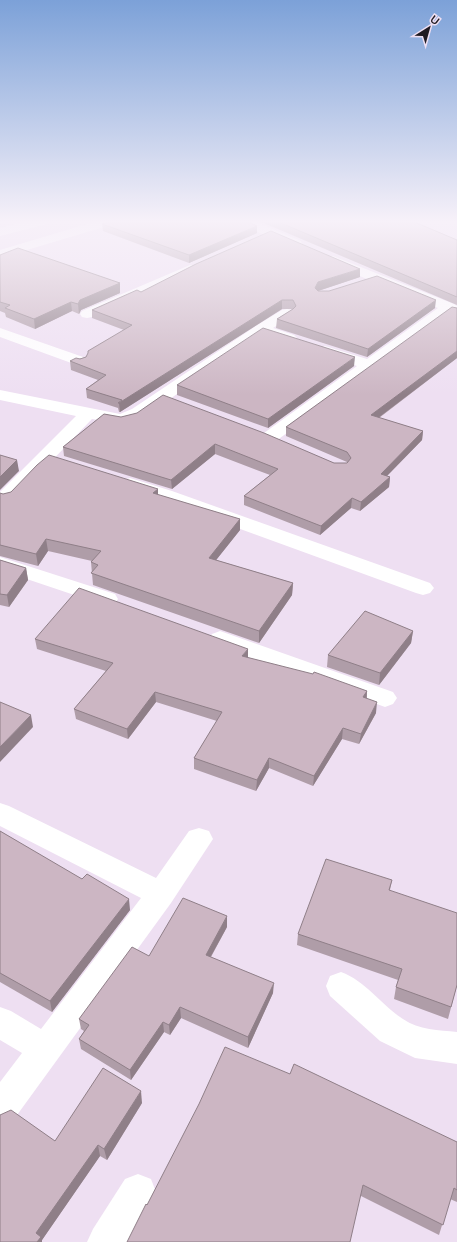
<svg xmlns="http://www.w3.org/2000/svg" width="457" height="1242" viewBox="0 0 457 1242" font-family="Mulish,sans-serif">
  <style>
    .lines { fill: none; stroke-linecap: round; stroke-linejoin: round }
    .lane { fill: #fff; fill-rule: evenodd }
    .street { fill: #fff; fill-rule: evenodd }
    .secondary { fill: #fff; fill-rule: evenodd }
    .wall { fill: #af9da8 }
    .shaded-wall { fill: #8f7f88 }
    .building { fill: #ccb6c3; stroke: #8f7f88 }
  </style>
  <rect width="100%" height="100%" fill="#eedff2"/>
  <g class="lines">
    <path class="lane" d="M0,221H6L5,223L0,224Z"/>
    <g class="street">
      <path d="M28,221H49L47,224L0,236V228Z"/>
      <path d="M238,221H254L301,241L302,244L301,247H291L240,224Z"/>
      <path d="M333,256L454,304L457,306V315L450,313L276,441L270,442L264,441L261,437L264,433L357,366L320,354L317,351L320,348L325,346L367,359L438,308L328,263L326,260L328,257Z"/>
      <path d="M190,265L195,266L197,269L195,272L92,317L87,318L82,317L80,314L82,311Z"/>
      <path d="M287,309L292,310L294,313L292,316L273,328L294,335L297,338L294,341L289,343L263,334L144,417L121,424L92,419L12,502L5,504L0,502V492L76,416L0,400V390L120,414L132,409L256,326L282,310Z"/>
      <path d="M0,328L86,358L88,361L86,364L80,366L74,364L0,337Z"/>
      <path d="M130,478L172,491L430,583L434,588L430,593L423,595L416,593L158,499L123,488L121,484L123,480Z"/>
      <path d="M0,557L115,594L118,599L115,604L107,606L0,570Z"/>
      <path d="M220,631L393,692L397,698L393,704L385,707L212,644L209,639L212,634Z"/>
      <path d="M0,803L9,806L156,878L189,831L199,828L209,831L213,839L171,903L12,1122L0,1127V1082L22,1053L0,1040V1007L11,1011L41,1029L141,898L0,826Z"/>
      <path d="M341,972C366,981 381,1005 403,1019C419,1030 439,1030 457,1032V1064L415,1058L380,1041L330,996L326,986L330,976Z"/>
      <path d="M138,1174L151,1179L156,1192L151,1205L127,1242H87L93,1229L125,1179Z"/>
    </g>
    <path class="secondary" d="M97,221H116L114,224L0,258V250Z"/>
  </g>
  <g class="wall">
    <path d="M259,221H412L457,240V305Z"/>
    <path d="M102,224L257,233L189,263L103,231Z"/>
    <path d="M0,255L120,283V293L81,310L79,314L72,311L35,329L6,317L5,313L0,311Z"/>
    <path d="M360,277L318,291L435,308L367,357L276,328L277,319L293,309H282L120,412H119L118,408L87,398L86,389L98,380L71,370L70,361L86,357L124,330L92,318V310L141,292Z"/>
    <path d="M457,308V358L379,418L423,431L422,440L387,476L390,477L389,487L360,511L351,508L320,535L244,505V496L270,475L215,454L172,489L64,456L63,447L104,414L334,463H347V462L286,436V427Z"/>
    <path d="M354,366L268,428L177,395V385Z"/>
    <path d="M158,489V495L240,519V530L216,560L293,583L292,595L259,643L93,585L91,562L92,561L48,551L38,566L0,556V493L3,494Z"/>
    <path d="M0,560L26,568L28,580L9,607L0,605Z"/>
    <path d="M413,631L411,643L379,685L327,667L328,655Z"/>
    <path d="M35,639L248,658L367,691V699L376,713L359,744L342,739L313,786L269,768L256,791L194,769V758L217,721L156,702L128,739L76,719L74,709L106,671L37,649Z"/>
    <path d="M0,831L130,910L52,1012L0,982Z"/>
    <path d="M392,880L390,890L457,985L448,1019L394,999L396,987L398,980L297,945L298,934Z"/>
    <path d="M227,927L211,957L273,993L248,1048L181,1018L170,1035L164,1032L131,1080L81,1049L79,1039L84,1031L81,1029L79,1019L149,956Z"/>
    <path d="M290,1074L457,1142V1202L450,1199L439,1235L361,1196L147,1205Z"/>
    <path d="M142,1103L107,1160L100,1156L42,1240V1242H0L55,1141Z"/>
  </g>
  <g class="shaded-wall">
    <path d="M257,226V233L189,263V255Z"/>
    <path d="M360,269V277L318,291L315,288L318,282Z"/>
    <path d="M120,283V293L81,310L79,314L78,304L80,300Z"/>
    <path d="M282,300V309L120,412L119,403Z"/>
    <path d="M436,300L435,308L367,357L368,349Z"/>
    <path d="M71,302L72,311L35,329L34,319Z"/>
    <path d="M457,351V358L370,424L371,415Z"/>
    <path d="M355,357L354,366L268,428V419Z"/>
    <path d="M423,431L422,440L380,483L381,474Z"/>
    <path d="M215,444V454L172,489L171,480Z"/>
    <path d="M17,460L19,471L0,490V477Z"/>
    <path d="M390,477L389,487L360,511L361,502Z"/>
    <path d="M158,489V501L153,493Z"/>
    <path d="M352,498L351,508L320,535L321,526Z"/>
    <path d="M240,519V530L209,569V558Z"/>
    <path d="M46,539L48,551L38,566L36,554Z"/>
    <path d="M26,568L28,580L9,607L7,595Z"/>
    <path d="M293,583L292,595L259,643V631Z"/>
    <path d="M413,631L411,643L379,685L380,673Z"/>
    <path d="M248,649V659L242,656Z"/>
    <path d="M367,691L366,702L363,697Z"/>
    <path d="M155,692L156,702L128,739L127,729Z"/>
    <path d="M377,702L376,713L359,744L361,734Z"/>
    <path d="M31,715L33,727L0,762V747Z"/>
    <path d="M343,728L342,739L313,786L314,776Z"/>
    <path d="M269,758V768L256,791L257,780Z"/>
    <path d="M129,899L130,910L52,1012L50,1001Z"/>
    <path d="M227,916V927L206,965V955Z"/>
    <path d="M274,983L273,993L248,1048V1037Z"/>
    <path d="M180,1007L181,1018L170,1035L169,1025Z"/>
    <path d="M163,1022L164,1032L131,1080L130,1070Z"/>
    <path d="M141,1091L142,1103L107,1160L104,1149Z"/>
    <path d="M98,1145L100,1156L42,1240V1242H37L36,1233Z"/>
  </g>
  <g class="building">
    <path d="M112,221H247L257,226L189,255L102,224Z"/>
    <path d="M276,221H412L457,240V297Z"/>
    <path d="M271,231L360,269L318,282L315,288L318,291H329L377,276L436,300L368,349L277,319L293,309L296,306L293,300H282L119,403H118L122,400L86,389L106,375L70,361L76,358L80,359L86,357L88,353V351L132,325L92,310L137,290L141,292L196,264Z"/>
    <path d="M18,248L120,283L80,300L78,304L71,302L34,319L5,308L10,305L0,302V255Z"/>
    <path d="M452,307L457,308V351L371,415L423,431L381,474L390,477L361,502L352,498L321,526L244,496L278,469L215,444L171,480L63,447L104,414L121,417L137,413L163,395L264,433L334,463H347L351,458L347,452L286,427Z"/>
    <path d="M263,328L355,357L268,419L177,385Z"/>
    <path d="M0,455L17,460L0,477Z"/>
    <path d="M49,455L158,489L153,493L240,519L209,558L293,583L259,631L91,573L98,565L91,562L101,551L46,539L36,554L0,545V493L3,494L11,492L37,465Z"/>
    <path d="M0,560L26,568L7,595L0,594Z"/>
    <path d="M79,588L248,649L242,656L313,674L314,672L367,691L363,697L377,702L361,734L343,728L314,776L269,758L257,780L194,758L222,712L155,692L127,729L74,709L113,663L35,639Z"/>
    <path d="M365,611L413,631L380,673L328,655Z"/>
    <path d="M0,702L31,715L0,747Z"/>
    <path d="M0,831L82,879L87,874L129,899L50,1001L0,973Z"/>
    <path d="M326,859L392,880L389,890L457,913V985L451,1007L396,987L402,969L298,934Z"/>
    <path d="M183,898L227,916L206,955L274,983L248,1037L180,1007L169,1025L163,1022L130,1070L79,1039L89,1025L79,1019L132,947L149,956Z"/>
    <path d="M225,1047L290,1074L294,1064L457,1142V1190L454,1188L443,1225L363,1185L350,1242H127L146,1204L147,1205L199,1104Z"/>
    <path d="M103,1068L141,1091L104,1149L98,1145L36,1233L41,1237L37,1242H0V1115L11,1110L55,1141Z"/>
  </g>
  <linearGradient id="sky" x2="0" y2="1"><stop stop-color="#7ca1d8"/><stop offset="0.56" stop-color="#f7f1f9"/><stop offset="1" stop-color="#f7f1f9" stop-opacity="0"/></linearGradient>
  <rect width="457" height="395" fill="url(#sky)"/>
  <g transform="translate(429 28) rotate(37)" stroke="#eedff2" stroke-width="3" paint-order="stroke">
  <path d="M0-3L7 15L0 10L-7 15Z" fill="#201b22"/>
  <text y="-6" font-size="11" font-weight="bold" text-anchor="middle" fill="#201b22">U</text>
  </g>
</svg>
